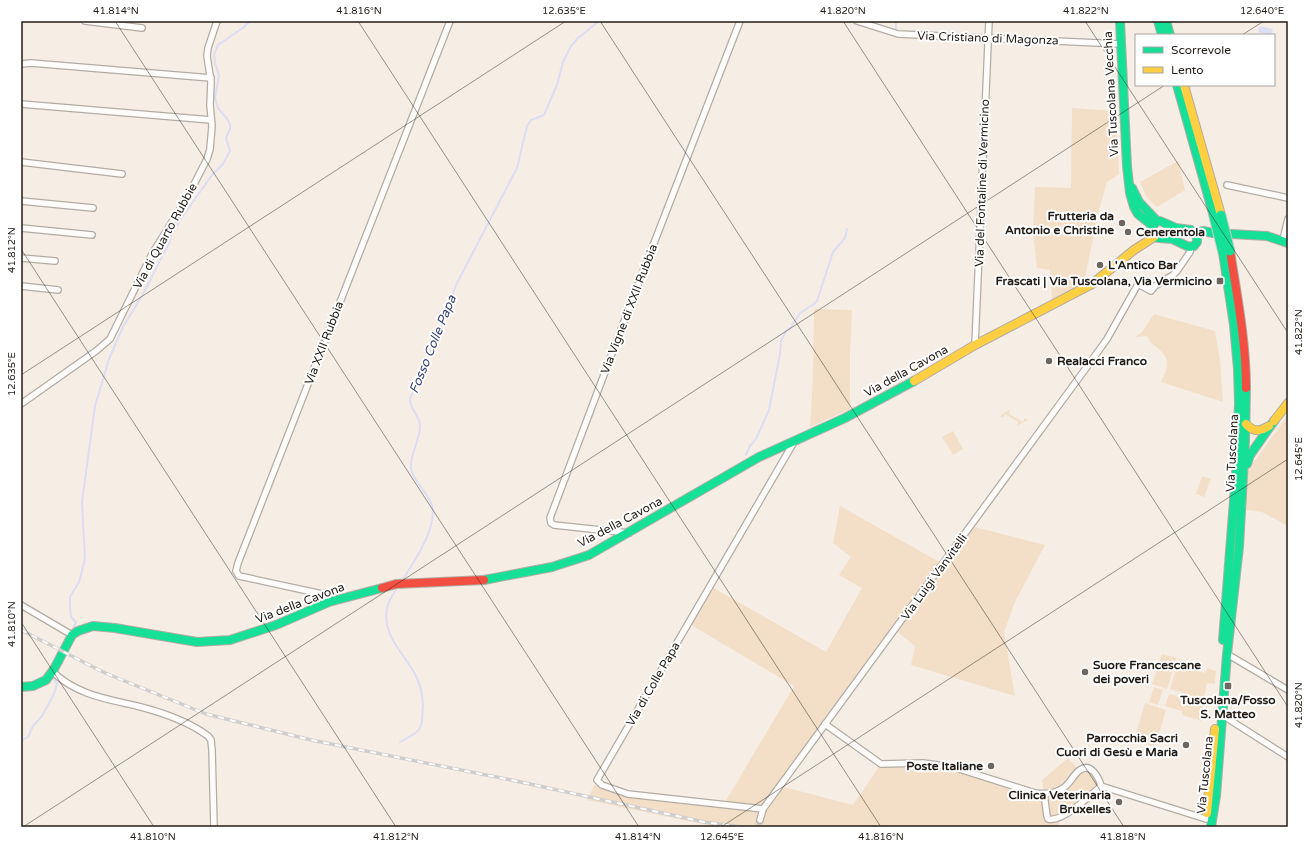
<svg xmlns="http://www.w3.org/2000/svg" width="1309" height="848" viewBox="0 0 1309 848" font-family="'Varela Round',sans-serif">
  <style>
    .green { fill: #f3dec7 }
    .water { fill: #dbdef2 }
    .lines { fill: none; stroke-linecap: round; stroke-linejoin: round }
    .stream { stroke: #dbdef2; stroke-width: 2 }
    .street-tunnel { stroke: #d6cec6; stroke-width: 5.5; stroke-dasharray: 5.5 3; stroke-linecap: butt }
    .street-casing { stroke: #b2aca5; stroke-width: 8 }
    .fast-casing { stroke: #b2aca5; stroke-width: 10 }
    .slow-casing { stroke: #b2aca5; stroke-width: 10 }
    .jam-casing { stroke: #b2aca5; stroke-width: 10 }
    .street { stroke: #fefcfb; stroke-width: 5.5 }
    .fast { stroke: #16e098; stroke-width: 8 }
    .slow { stroke: #ffcf43; stroke-width: 8 }
    .jam { stroke: #f24e42; stroke-width: 8 }
    .rail-casing { stroke: #d0cecc; stroke-width: 3.5 }
    .rail { stroke: #fff; stroke-width: 2; stroke-dasharray: 6; stroke-linecap: butt }
    .fast-bridge-casing { stroke: #d0cbc7; stroke-width: 11; stroke-linecap: butt }
    .fast-bridge { stroke: #16e098; stroke-width: 9 }
    .ticks { fill: none; stroke: #221c16; stroke-width: 1; stroke-opacity: 0.45 }
    .poi-dot { fill: #6c665e; stroke: #fff; stroke-width: 1.5 }
    .labels { text-anchor: middle; stroke-width: 4; stroke-linejoin: round; paint-order: stroke }
    .street-label { font-size: 12px; fill: #221c16; stroke: #fff }
    .poi-label { font-size: 12px; font-weight: bold; fill: #221c16; stroke: #fff; text-anchor: end }
    .water-label { font-size: 13px; font-style: italic; fill: #3a4478; stroke: #fff }
    .neatline { fill: none; stroke: #221c16; stroke-width: 1.5 }
    .ticks-label { font-size: 10px; text-anchor: middle; fill: #221c16 }
  </style>
  <rect width="100%" height="100%" fill="#f6eee5"/>
  <g class="green">
    <path d="M1072,108L1116,111L1119,174L1107,182L1098,214L1084,283L1052,300L1050,270L1037,268L1033,231L1035,187L1071,188Z"/>
    <path d="M1178,161L1185,190L1157,207L1147,198L1140,182Z"/>
    <path d="M814,309L852,310L850,353V409L810,427L813,377Z"/>
    <path d="M1154,314L1215,331L1220,360L1223,402L1161,382C1166,372 1171,362 1162,352C1156,345 1152,347 1147,336L1135,337L1142,332Z"/>
    <path d="M1010,409L1009,414L1023,422L1025,418L1028,420L1017,426L1018,422L1005,414L1003,418L1000,416Z"/>
    <path d="M1288,415V526L1262,512L1241,509L1243,477Z"/>
    <path d="M953,431L963,449L953,455L942,437Z"/>
    <path d="M1202,476L1211,479L1204,497L1196,494Z"/>
    <path d="M840,506L943,564L971,526L1045,545L1015,602L1004,632L1015,696L911,665L915,646L895,630L780,786L853,805L881,764L923,763L953,767L1044,794L1042,780L1068,758L1079,770L1090,768L1101,786L1060,818L1058,827H717L587,800L597,780L628,794L724,804L794,686L688,623L710,586L826,652L862,588L839,575L851,557L833,543Z"/>
    <path d="M1162,654L1177,658L1167,689L1152,684Z"/>
    <path d="M1179,659L1196,665L1195,670L1206,673L1207,668L1216,671L1215,684L1207,683L1204,699L1170,689Z"/>
    <path d="M1154,687L1163,690L1158,705L1149,702Z"/>
    <path d="M1169,694L1203,704L1202,721L1182,715V711L1165,706Z"/>
    <path d="M1145,703L1166,710L1155,747L1134,740Z"/>
  </g>
  <path class="water" d="M1260,26L1273,29L1271,35L1258,32Z"/>
  <g class="lines">
    <g class="stream">
      <path d="M896,21V29"/>
      <path d="M746,455L750,446L756,439L769,410L780,354L781,341L786,331L791,327L800,313L814,304L817,301L833,252L845,238L847,229"/>
      <path d="M402,581C413,563 440,525 431,503C426,491 414,482 411,469C409,456 420,440 420,427C421,416 410,411 410,399L441,326L456,285L517,168L527,126L531,120L544,115L557,85L563,62L571,46L578,38L599,21"/>
      <path d="M398,587C394,593 388,601 387,608C382,634 402,652 414,672C420,683 423,694 423,707C422,713 423,723 420,728C416,735 406,738 400,742"/>
      <path d="M73,629L76,622L71,617L70,606V597L79,582L85,559L82,502L95,406L109,359L123,327L143,294L169,243L172,234L180,220L212,175L223,164L230,151L226,138L230,129V125L228,120L218,108L215,98L219,75L215,63L214,55L218,45L244,27L250,21"/>
      <path d="M21,741L28,737L33,726L42,716L54,694L57,684L54,679"/>
    </g>
    <path class="street-tunnel" d="M759,827L760,820"/>
    <g class="street-casing">
      <g id="street">
        <path d="M85,21L142,28"/>
        <path d="M857,21L898,34L1121,44"/>
        <path d="M21,64L31,63L211,78"/>
        <path d="M21,104L211,120"/>
        <path d="M21,162L122,174"/>
        <path d="M1227,185L1288,198"/>
        <path d="M21,201L93,208"/>
        <path d="M21,228L92,235"/>
        <path d="M1283,240L1288,219"/>
        <path d="M21,258L55,261"/>
        <path d="M21,286L58,290"/>
        <path d="M975,345L989,21"/>
        <path d="M21,404L96,351L110,339L152,254L188,196L207,159L210,149L212,126L210,105L211,82L207,56L208,48L217,21"/>
        <path d="M629,533L554,525L551,523L550,518L637,287L740,21"/>
        <path d="M329,602L326,597L322,594L239,576L236,571L238,563L450,21"/>
        <path d="M21,605L72,635"/>
        <path d="M1227,654L1288,690"/>
        <path d="M53,672C77,695 107,699 137,706C161,712 188,721 208,736L211,740L212,750L214,827"/>
        <path d="M1222,715L1288,757"/>
        <path d="M825,724L881,764L923,763L953,767L1035,793C1043,794 1052,794 1060,790C1071,785 1072,775 1080,770C1091,762 1099,778 1101,786"/>
        <path d="M1101,786L1206,819"/>
        <path d="M1044,794L1047,816L1048,819C1062,823 1091,795 1101,786"/>
        <path d="M763,809L628,794L602,785L597,780L794,442"/>
        <path d="M760,820L763,809L1089,364L1107,339L1138,284L1151,291L1155,286L1173,275L1177,271L1190,252L1191,246"/>
      </g>
    </g>
    <g class="fast-casing">
      <g id="fast">
        <path d="M1120,21L1127,166L1130,193L1134,207L1138,214L1152,225"/>
        <path d="M1158,21L1162,35"/>
        <path d="M1166,21L1170,35"/>
        <path d="M1177,85L1214,217"/>
        <path d="M1132,188L1139,202L1157,221"/>
        <path d="M1157,221H1160L1176,228L1191,230L1197,235V242L1194,246L1189,247L1172,239L1159,238L1154,237L1152,234L1151,228Z"/>
        <path d="M1196,233L1203,231L1213,233"/>
        <path d="M1231,234L1267,236L1288,243"/>
        <path d="M1223,253L1234,325L1238,369L1239,403L1236,475L1223,640"/>
        <path d="M1247,464L1250,455L1274,421"/>
        <path d="M484,580L552,567L589,555L759,457L845,418L914,381"/>
        <path d="M21,687L33,686L46,680L54,669L72,635L78,631L93,626L115,628L197,642L230,640L276,625L329,602L382,588"/>
        <path d="M1211,827L1216,796L1227,654L1239,547L1245,441L1246,388"/>
      </g>
    </g>
    <g class="slow-casing">
      <g id="slow">
        <path d="M1184,85L1221,215"/>
        <path d="M914,381L975,345L1092,284L1134,250L1154,237"/>
        <path d="M1274,421L1288,403"/>
        <path d="M1246,424C1253,432 1260,432 1269,426"/>
        <path d="M1207,813L1215,729"/>
      </g>
    </g>
    <g class="jam-casing">
      <g id="jam">
        <path d="M1230,251C1237,296 1246,342 1246,388"/>
        <path d="M382,588L396,584L484,580"/>
      </g>
    </g>
    <use href="#street" class="street"/>
    <use href="#fast" class="fast"/>
    <use href="#slow" class="slow"/>
    <use href="#jam" class="jam"/>
    <g class="rail-casing">
      <path id="rail" d="M21,630L105,673L206,714L311,740L516,781L704,822L742,827"/>
    </g>
    <use href="#rail" class="rail"/>
    <g class="fast-bridge-casing">
      <g id="fast-bridge">
        <path d="M1221,215L1230,251"/>
        <path d="M1214,217L1223,253"/>
      </g>
    </g>
    <use href="#fast-bridge" class="fast-bridge"/>
  </g>
  <path class="ticks" d="M115,21L639,827M358,21L881,827M600,21L1124,827M843,21L1288,707M1085,21L1288,333M1242,35L1264,21M21,249L396,827M21,375L566,21M21,622L154,827M23,827L1165,85M721,827L1288,459"/>
  <g class="poi-dot">
    <circle cx="1122" cy="223" r="4"/>
    <circle cx="1128" cy="232" r="4"/>
    <circle cx="1100" cy="265" r="4"/>
    <rect x="1216" y="277" width="8" height="8" rx="2"/>
    <circle cx="1049" cy="361" r="4"/>
    <circle cx="1085" cy="672" r="4"/>
    <rect x="1224" y="682" width="8" height="8" rx="2"/>
    <circle cx="1186" cy="745" r="4"/>
    <circle cx="991" cy="766" r="4"/>
    <circle cx="1119" cy="802" r="4"/>
  </g>
  <g class="labels">
    <g class="street-label">
      <text transform="translate(988 38) rotate(2)" y="4">Via Cristiano di Magonza</text>
      <text transform="translate(1111 94) rotate(-93)" y="4">Via Tuscolana Vecchia</text>
      <text transform="translate(982 183) rotate(-88)" y="4">Via del Fontaline di Vermicino</text>
      <text transform="translate(165 236) rotate(-61)" y="4">Via di Quarto Rubbie</text>
      <text transform="translate(629 309) rotate(-69)" y="4">Via Vigne di XXII Rubbia</text>
      <text transform="translate(324 343) rotate(-69)" y="4">Via XXII Rubbia</text>
      <text transform="translate(906 371) rotate(-29)" y="4">Via della Cavona</text>
      <text transform="translate(1232 453) rotate(-87)" y="4">Via Tuscolana</text>
      <text transform="translate(620 522) rotate(-28)" y="4">Via della Cavona</text>
      <text transform="translate(934 577) rotate(-54)" y="4">Via Luigi Vanvitelli</text>
      <text transform="translate(300 603) rotate(-21)" y="4">Via della Cavona</text>
      <text transform="translate(653 684) rotate(-60)" y="4">Via di Colle Papa</text>
      <text transform="translate(1205 775) rotate(-84)" y="4">Via Tuscolana</text>
    </g>
    <g class="poi-label">
      <text x="1114" y="220">Frutteria da<tspan x="1114" dy="14">Antonio e Christine</tspan></text>
      <text x="1136" y="236" text-anchor="start">Cenerentola</text>
      <text x="1108" y="269" text-anchor="start">L'Antico Bar</text>
      <text x="1212" y="285">Frascati | Via Tuscolana, Via Vermicino</text>
      <text x="1057" y="365" text-anchor="start">Realacci Franco</text>
      <text x="1093" y="669" text-anchor="start">Suore Francescane<tspan x="1093" dy="14">dei poveri</tspan></text>
      <text x="1228" y="704" text-anchor="middle">Tuscolana/Fosso<tspan x="1228" dy="14">S. Matteo</tspan></text>
      <text x="1178" y="742">Parrocchia Sacri<tspan x="1178" dy="14">Cuori di Gesù e Maria</tspan></text>
      <text x="983" y="770">Poste Italiane</text>
      <text x="1111" y="799">Clinica Veterinaria<tspan x="1111" dy="14">Bruxelles</tspan></text>
    </g>
    <g class="water-label">
      <text transform="translate(432 344) rotate(-68)" y="5">Fosso Colle Papa</text>
    </g>
  </g>
  <rect width="1309" height="848" fill="none" stroke="#ffffff" stroke-width="44"/>
  <rect x="1135" y="34" width="140" height="52" fill="#ffffff" stroke="#a7a4a2"/>
  <rect x="1143" y="47" width="20" height="6" fill="#16e098" stroke="#a7a4a2"/>
  <text x="1171" y="54" font-size="12" fill="#221c16">Scorrevole</text>
  <rect x="1143" y="67" width="20" height="6" fill="#ffcf43" stroke="#a7a4a2"/>
  <text x="1171" y="74" font-size="12" fill="#221c16">Lento</text>
  <rect x="22" y="22" width="1265" height="804" class="neatline"/>
  <g class="ticks-label">
    <text x="116" y="14">41.814°N</text>
    <text x="359" y="14">41.816°N</text>
    <text x="564" y="14">12.635°E</text>
    <text x="843" y="14">41.820°N</text>
    <text x="1086" y="14">41.822°N</text>
    <text x="1262" y="14">12.640°E</text>
    <text transform="translate(11 250) rotate(-90)" y="4">41.812°N</text>
    <text transform="translate(1298 332) rotate(-90)" y="4">41.822°N</text>
    <text transform="translate(11 374) rotate(-90)" y="4">12.635°E</text>
    <text transform="translate(1298 459) rotate(-90)" y="4">12.645°E</text>
    <text transform="translate(11 624) rotate(-90)" y="4">41.810°N</text>
    <text transform="translate(1298 705) rotate(-90)" y="4">41.820°N</text>
    <text x="153" y="840">41.810°N</text>
    <text x="396" y="840">41.812°N</text>
    <text x="638" y="840">41.814°N</text>
    <text x="722" y="840">12.645°E</text>
    <text x="881" y="840">41.816°N</text>
    <text x="1123" y="840">41.818°N</text>
  </g>
</svg>
